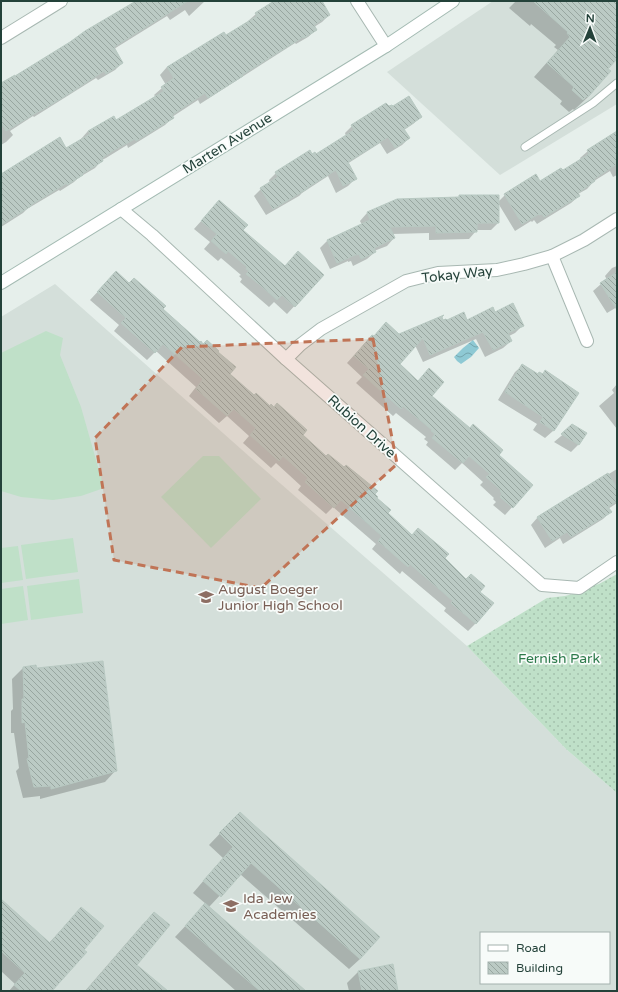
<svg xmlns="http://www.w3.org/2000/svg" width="618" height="992" viewBox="0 0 618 992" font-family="'Varela Round',sans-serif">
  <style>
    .built { fill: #d4dfda; fill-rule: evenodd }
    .grass { fill: url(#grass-dots) }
    .garden { fill: #bfe0c8 }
    .water { fill: url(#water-waves) }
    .shadow { fill: #0003 }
    .building { fill: url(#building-back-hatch); stroke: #b8c9c2 }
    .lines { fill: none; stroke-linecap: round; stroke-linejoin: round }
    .lane-casing { stroke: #a8b8b2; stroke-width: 9 }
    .street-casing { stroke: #a8b8b2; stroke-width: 14 }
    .secondary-casing { stroke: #a4bbb3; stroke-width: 14 }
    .lane { stroke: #fff; stroke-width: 7 }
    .street { stroke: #fff; stroke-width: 12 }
    .secondary { stroke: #fff; stroke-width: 12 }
    .marked { fill: #c07456; fill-opacity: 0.2; stroke: #c07456; stroke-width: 3; stroke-dasharray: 8 5; stroke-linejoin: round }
    .labels { text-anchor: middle; stroke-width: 3.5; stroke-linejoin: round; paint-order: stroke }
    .street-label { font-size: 14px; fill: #24423a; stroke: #f7fbf9 }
    .education-label { font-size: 14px; fill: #785e54; stroke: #f7fbf9; text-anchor: start }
    .park-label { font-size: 14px; fill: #2d7a4b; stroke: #f7fbf9 }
  </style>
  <defs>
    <pattern id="grass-dots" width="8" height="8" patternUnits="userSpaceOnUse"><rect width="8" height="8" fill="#bfe0c8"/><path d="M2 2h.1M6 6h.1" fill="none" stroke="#a4c1ad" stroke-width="1.8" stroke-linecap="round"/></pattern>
    <pattern id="water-waves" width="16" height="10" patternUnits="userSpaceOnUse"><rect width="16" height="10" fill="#8ec9d4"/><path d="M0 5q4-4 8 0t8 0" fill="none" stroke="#74a5ad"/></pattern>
    <pattern id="building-back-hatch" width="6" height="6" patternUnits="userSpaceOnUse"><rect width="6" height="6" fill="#bbcac4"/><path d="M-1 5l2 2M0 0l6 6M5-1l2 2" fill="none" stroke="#98a6a0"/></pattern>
  </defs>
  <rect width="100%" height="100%" fill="#e6efeb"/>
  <g class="built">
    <path d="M493,1H617V104L500,175L387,72Z"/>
    <path d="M55,284L250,457L467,646L566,749L617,793V991H1V317ZM481,933H609V983H481Z"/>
  </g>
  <path class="grass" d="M617,574V793L566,749L467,646L547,598L565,596L580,592L591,586L599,584Z"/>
  <g class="garden">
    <path d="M46,331L63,338L60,355L81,407L104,488L81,496L53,500L21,497L1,491V353Z"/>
    <path d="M203,456H219L261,499L211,548L161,497Z"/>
    <path d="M73,538L78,572L26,579L21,545Z"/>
    <path d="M18,546L23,580L1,583V548Z"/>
    <path d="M79,579L83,613L31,620L27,586Z"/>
    <path d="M23,586L28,620L1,624V589Z"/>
  </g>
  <path class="water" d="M473,340L479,348L471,357L461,364L457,361L454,357L463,348Z"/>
  <g class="shadow">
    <path d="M138,1H205L189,16L185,10L170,20L167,16L114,49L122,63L115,70L98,80L96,78L34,117L33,116L10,131L13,135L6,142L1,145V85L15,77Z"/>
    <path d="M284,1H320L329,15L322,22L314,27L316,30L308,37L296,44L295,43L200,104L198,100L172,117V118L165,125L128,148L127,145L106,158L102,160L95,168L78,178L74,182L60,191L59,190L27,209L23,213L1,227V175L66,149L82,140L81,139L88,131L116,121L156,97L154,95L162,88L166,85L160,75L167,67L225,36L249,22L248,21L256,14L274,3Z"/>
    <path d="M516,1H617V59L607,69L610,72L588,97L574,110L573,109L569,112L560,104L562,101L534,77L558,50L554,47L556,45L531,24L530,26L509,8Z"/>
    <path d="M388,108L421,117L413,124L404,130L409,138L402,145L387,154L380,143L347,164L356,178L348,186L336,193L328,176L302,193L299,196L266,215L254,196L261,189L270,183L269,180L276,173L312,155H315L346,136L345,133L352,126Z"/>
    <path d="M617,132V175L613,177L610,171L594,181L587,189L578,194L579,196L571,203L537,224L534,220L532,222L531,221L515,231L498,203V223L491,230H476V231L469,239L429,240V233L392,234L394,238L387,246L374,251L375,252L367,259L353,266L351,261L348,262V261L330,269L320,248L328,240L362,225L360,221L367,213L398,200L498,202L505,195L540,182L563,172L581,160L580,158L588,151Z"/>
    <path d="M219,201L242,230L284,267L323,275L287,314L274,302L269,307L240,282L242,279L239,276L241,275L221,258L218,261L204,249L210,242L194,229Z"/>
    <path d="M617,266V307L607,313L593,291L601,284L607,280L605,276L612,268Z"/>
    <path d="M116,272L129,284L161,309L229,374L302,435L326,457L374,494L376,498L387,513L412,536L444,558L479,592L492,603L475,624L468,631L444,611L446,608L402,571L400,574L372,549L376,544L333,507L326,514L298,490L301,486L276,463L271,468L243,443L249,436L227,416L219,423L189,396L196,387L156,351L147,360L114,331L119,325L90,300Z"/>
    <path d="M495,313L522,326L515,333L509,336L511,341L503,348L485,357L476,339L423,362L415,345L398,364L430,396L532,485L505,515L493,505L496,502L493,499L494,498L480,485L483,482L462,463L455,470L426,445L428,442L424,439L426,437L396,413L393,416L356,383L362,377L347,363L365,343L374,337L399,335L443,321H467Z"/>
    <path d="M523,365L538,375L577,393L553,431L545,438L533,430L537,424L498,400L515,372Z"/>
    <path d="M617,384V429L599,406L614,393L612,390Z"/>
    <path d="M573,426L585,434L578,445L571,452L554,442Z"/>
    <path d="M617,469V503L608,509L610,512L603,519L563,544L560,538L545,548L531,525L538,517Z"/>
    <path d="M23,668L36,669L116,770L105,782L40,799V796L23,798L16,771L19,768L14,733H11V711L13,709L12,679Z"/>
    <path d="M229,824L360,959L349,969L240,874L209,907L304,991H236L175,937L206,904L193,893L223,858L209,845Z"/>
    <path d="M1,901L49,943L71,919L81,908L51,991H9L15,984L1,971Z"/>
    <path d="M154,913L136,965L166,991H85L143,924Z"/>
    <path d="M358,972L397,991H349L347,983Z"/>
  </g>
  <g class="building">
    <path d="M136,1H188L114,47L123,63L106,74L104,71L67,95L42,110H41L6,131L1,123V83L15,75V76L70,42L85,31Z"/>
    <path d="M274,1H322L330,15L314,25L317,30L304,38L303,37L242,75L243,76L208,98L205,93L172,115L174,118L136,141L135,139L114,150L102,158L103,161L82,174L83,175L67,185V183L31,205V206L1,225V174L60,137L66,148L90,134L88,131L114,116L116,120L146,102L164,91L161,87L174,78L167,67L224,32L226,35L257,16L255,13Z"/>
    <path d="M533,1H617V59L608,69L611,71L588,97L587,96L583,100L572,90L574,87L547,63L570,37L567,33L568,32Z"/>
    <path d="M409,96L422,117L404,129L410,138L395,148L388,137L348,162L357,179L343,186L336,170L307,188V189L273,209L260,188L278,177L275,172L310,150L312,154L315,152L316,154L354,130L351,125L386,103L389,106L392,105L393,106Z"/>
    <path d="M617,131V164L594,179L595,181L578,193L580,196L563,206L544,217L542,214L539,215V214L522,224L504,194L536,174L540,181L561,168L563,170L589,154L587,150Z"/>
    <path d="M459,195H499V223H477V232L436,233V226L390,227L395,238L374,248L376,252L361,259L359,254L356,255H355L337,263L327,240L370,220L367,212L397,199L459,197Z"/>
    <path d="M219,200L248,225L243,230L285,266L298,251L324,275L295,307L282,295L277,300L260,285L246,274L249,271L246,269L247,267L228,251L226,254L211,241L217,234L201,221Z"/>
    <path d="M116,271L129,283L134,278L166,306L163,309L200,342L201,341L203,344L207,340L219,351L218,352L236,367L230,374L254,395L256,393L270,406L271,404L274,407L277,403L307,430L303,435L326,456L328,454L344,467L346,465L378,491L375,494L378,497L377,498L391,510L388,513L412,535L418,528L449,554L445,558L466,579L471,574L485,586L480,592L494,603L476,624L451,603L453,601L410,564L408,567L378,541L382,536L341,500L334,508L305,482L308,478L283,456L279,461L250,435L256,428L234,409L227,416L196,389L203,379L163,344L155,353L121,323L126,318L97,292Z"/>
    <path d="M617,272V310L600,283Z"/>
    <path d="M513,303L524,326L508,333L512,341L493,350L483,332L430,355L423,338L400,364L418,381L429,368L444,382L432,396L470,428L473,424L503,450L499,455L533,485L513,508L500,497L502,494L500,491L501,490L486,477L490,474L469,456L463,463L432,438L435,434L431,431L432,430L403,406L401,409L363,375L369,369L354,356L372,335L374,336L386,322L399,334L444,315L442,317L443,320L446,319L447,320L464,312L467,320L493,307L495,312Z"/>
    <path d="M522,364L538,374L539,372L543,374L545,370L579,393L554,431L540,422L543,417L505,392Z"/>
    <path d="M572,424L587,433L579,445L561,434Z"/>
    <path d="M608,473L617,488V501L608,507L612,512L571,537L567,532L552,541L537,517Z"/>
    <path d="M103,661L117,771L51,789V786L34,787L27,759L29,758L25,722L22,723V699H24L23,667L36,665L37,668Z"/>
    <path d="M240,812L253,824L380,937L360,959L251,863L221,897L203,881L233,847L219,833Z"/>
    <path d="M1,899L50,943L81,907L104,926L84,950L87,952L52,991H21L14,985L25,973L1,951Z"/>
    <path d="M205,903L238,932L306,991H260L226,962L185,926Z"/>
    <path d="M154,912L170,925L137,965L168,991H86Z"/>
    <path d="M393,964L398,991H362L358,971Z"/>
  </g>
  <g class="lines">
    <g class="lane-casing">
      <path id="lane" d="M525,147L593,103L617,83"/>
    </g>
    <g class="street-casing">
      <g id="street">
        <path d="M357,1L386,46"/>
        <path d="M1,38L61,1"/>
        <path d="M121,209L152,235L286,359L542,585L579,588L617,562"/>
        <path d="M552,256L587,341"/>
        <path d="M286,359L300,345L321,329L406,281L438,273L497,270L524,264L552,256L584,240L617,219"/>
      </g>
    </g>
    <g class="secondary-casing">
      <path id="secondary" d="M1,283L386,46L453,1"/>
    </g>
    <use href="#lane" class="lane"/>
    <use href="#street" class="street"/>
    <use href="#secondary" class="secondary"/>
  </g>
  <path class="marked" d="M373,339L397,464L261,588L114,560L95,438L182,347Z"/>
  <defs>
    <g id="school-bare" transform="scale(1.2)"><path d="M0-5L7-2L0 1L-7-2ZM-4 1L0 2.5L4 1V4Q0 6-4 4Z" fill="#8d6e63" stroke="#f7fbf9" stroke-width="2.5" paint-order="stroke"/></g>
  </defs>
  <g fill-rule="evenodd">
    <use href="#school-bare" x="206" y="597"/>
    <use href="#school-bare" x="231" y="906"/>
  </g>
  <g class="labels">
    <g class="street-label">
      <text transform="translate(227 143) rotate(-32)" y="5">Marten Avenue</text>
      <text transform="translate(457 274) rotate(-6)" y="5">Tokay Way</text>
      <text transform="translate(362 426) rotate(42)" y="5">Rubion Drive</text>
    </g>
    <g class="education-label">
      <text x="218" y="594">August Boeger<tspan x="218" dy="16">Junior High School</tspan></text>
      <text x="243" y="903">Ida Jew<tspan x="243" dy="16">Academies</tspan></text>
    </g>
    <g class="park-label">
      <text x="559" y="663">Fernish Park</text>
    </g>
  </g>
  <rect width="618" height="992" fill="none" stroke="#24423a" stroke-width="4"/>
  <rect x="480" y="932" width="130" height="52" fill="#f7fbf9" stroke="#a3b1ad"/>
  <rect x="488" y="945" width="20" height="6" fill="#ffffff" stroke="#a3b1ad"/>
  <text x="516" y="952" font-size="12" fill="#24423a">Road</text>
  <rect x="488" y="962" width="20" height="12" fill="url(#building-back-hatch)" stroke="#a3b1ad"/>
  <text x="516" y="972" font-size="12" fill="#24423a">Building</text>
  <g transform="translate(590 28) rotate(1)" stroke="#f7fbf9" stroke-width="3" paint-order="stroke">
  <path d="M0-3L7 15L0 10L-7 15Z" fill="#24423a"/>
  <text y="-6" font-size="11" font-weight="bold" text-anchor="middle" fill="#24423a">N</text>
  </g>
</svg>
